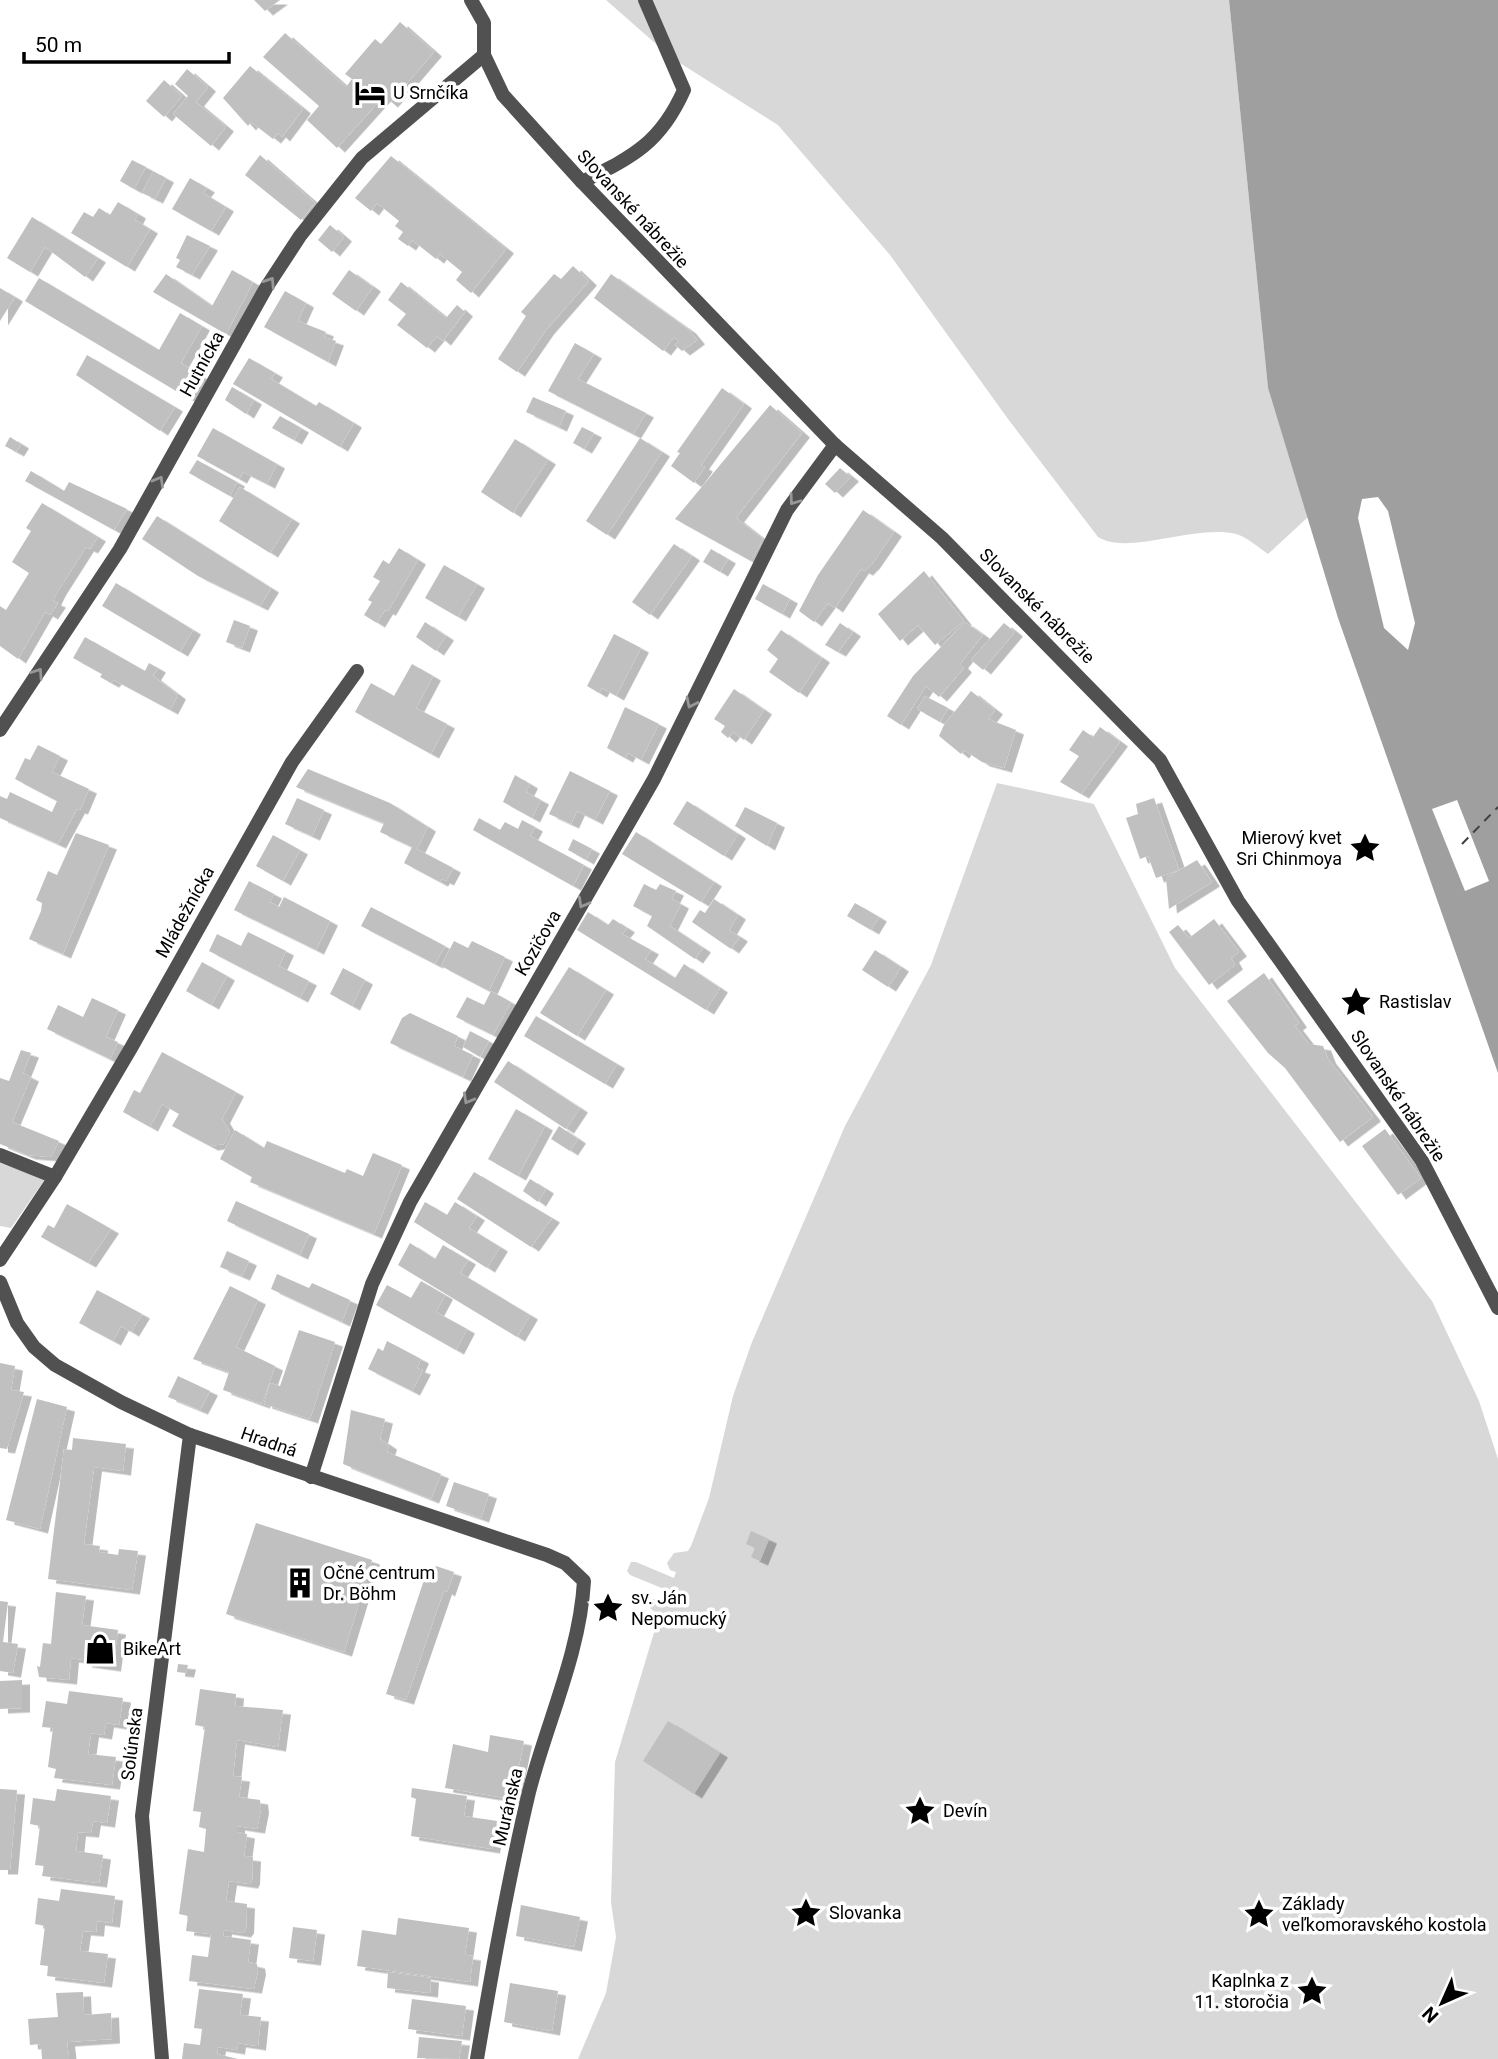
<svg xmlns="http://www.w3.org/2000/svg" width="1498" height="2059" viewBox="0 0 1498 2059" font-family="Roboto,sans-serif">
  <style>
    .green { fill: #d8d8d8 }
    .water { fill: #9f9f9f }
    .pier { fill: #fff }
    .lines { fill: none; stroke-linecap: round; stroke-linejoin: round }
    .ferry { stroke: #404040; stroke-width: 2; stroke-dasharray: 9 7; stroke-linecap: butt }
    .building { fill: #c0c0c0; filter: url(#shadow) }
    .lane { stroke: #515151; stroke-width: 14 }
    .street { stroke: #515151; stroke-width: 14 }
    .oneway { stroke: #979797 }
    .labels { text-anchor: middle; stroke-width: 7; stroke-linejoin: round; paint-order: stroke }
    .poi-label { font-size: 18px; fill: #000; stroke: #fff; text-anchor: start }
    .street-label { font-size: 18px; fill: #000; stroke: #fff }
  </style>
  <defs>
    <filter id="shadow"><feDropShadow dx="8" dy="4.5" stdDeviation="0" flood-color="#0004"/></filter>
  </defs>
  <rect width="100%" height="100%" fill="#fff"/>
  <g class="green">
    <path d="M606,0H1229L1268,388L1308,517L1268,554C1259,548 1247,537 1236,534C1195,524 1128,556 1098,537L1008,419L890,255L778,125L672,58Z"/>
    <path d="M997,783L1094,804L1175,968L1432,1301L1479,1401L1498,1459V2059H578L606,1993L616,1937L611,1902L615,1762L659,1616L650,1608L653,1599L665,1602L669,1591L630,1575L627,1571L631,1562H636L674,1578L676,1572L670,1570L667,1563L674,1553L688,1551L691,1546L709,1498L733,1396L752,1342L845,1126L931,965Z"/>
    <path d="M0,1163L45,1179L11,1228L0,1226Z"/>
  </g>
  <path class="water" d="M1229,0H1498V1073L1338,618L1268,388Z"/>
  <g class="pier">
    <path d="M1378,497L1388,511L1415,623L1408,650L1384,628L1358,518L1362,499Z"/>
    <path d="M1457,800L1489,881L1465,891L1432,809Z"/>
  </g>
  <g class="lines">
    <path class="ferry" d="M1462,844L1498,807"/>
  </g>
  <g class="building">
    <path d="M254,0H280L265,11Z"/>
    <path d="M400,22L434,52L390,103L383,97L337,148L307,120L319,106L263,57L285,33L346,87L352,79L345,74L375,39L381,44Z"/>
    <path d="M250,66L303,109L282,137L278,133L273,139L251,122L248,126L223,98Z"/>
    <path d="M187,69L208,87L196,102L226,127L211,146L173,114L188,96L175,84Z"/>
    <path d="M164,80L182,96L164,117L146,101Z"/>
    <path d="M260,155L315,203L301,220L245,175Z"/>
    <path d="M391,156L506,249L471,293L456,280L462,272L440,254L436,259L412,240L408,246L398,239L403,232L395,226L399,221L377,203L371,211L355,198Z"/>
    <path d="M132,160L146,167L134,189L120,181Z"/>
    <path d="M153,171L166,178L155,199L142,193Z"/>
    <path d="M190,178L207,188L203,193L226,207L211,231L172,209Z"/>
    <path d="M118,202L138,214L135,220L150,229L127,267L71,233L84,212L93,217L99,208L110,215Z"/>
    <path d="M32,217L98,258L85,277L45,247L30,272L7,258Z"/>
    <path d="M330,225L344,237L332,252L318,240Z"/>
    <path d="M187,235L210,246L192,275L176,267L180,260L176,258Z"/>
    <path d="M573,266L589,281L546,330L517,372L498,359L526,316L521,312L554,274L561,279Z"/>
    <path d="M232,270L253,282L226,334L153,292L166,274L212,306Z"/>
    <path d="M349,270L373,287L356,311L332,294Z"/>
    <path d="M611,274L688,329L697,340L682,351L675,345L679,341L674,337L663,351L594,298Z"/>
    <path d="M39,278L159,350L180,313L202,326L181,363L201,376L188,398L25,301Z"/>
    <path d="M401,282L446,318L457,305L465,312L443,341L437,336L427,348L397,325L406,314L388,300Z"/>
    <path d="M0,288L15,297L0,321Z"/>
    <path d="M285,291L306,303L298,321L326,332L324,337L336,341L328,362L264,327Z"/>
    <path d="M575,343L594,354L578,379L646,413L633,434L548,391Z"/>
    <path d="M87,355L175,407L160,431L76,375Z"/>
    <path d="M249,358L275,373L271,379L316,406L319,402L354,423L340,447L233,384Z"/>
    <path d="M232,387L254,400L246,414L225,400Z"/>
    <path d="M722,388L744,404L701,465L705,467L694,483L671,466L680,453L677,452Z"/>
    <path d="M533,397L566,411L559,427L526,412Z"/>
    <path d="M770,405L802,433L736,518L763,539L751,561L675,519Z"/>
    <path d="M280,416L301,428L294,440L272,428Z"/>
    <path d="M582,427L594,433L584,449L573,443Z"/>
    <path d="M213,428L277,464L267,484L243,472L239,479L197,456Z"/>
    <path d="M10,437L21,444L16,452L5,446Z"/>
    <path d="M640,438L662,452L607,535L586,521Z"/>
    <path d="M515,439L548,460L513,513L481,492Z"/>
    <path d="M197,460L237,482L230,496L189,473Z"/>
    <path d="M840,468L851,477L835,493L825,484Z"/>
    <path d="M31,471L64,491L69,482L127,509L114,530L25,481Z"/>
    <path d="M240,487L292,519L270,553L219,521Z"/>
    <path d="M42,503L98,537L90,549L86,547L58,591L53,601L58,603L50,615L45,612L18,659L0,646V606L6,610L29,573L12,562L31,531L26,528Z"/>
    <path d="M863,510L894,532L872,564L865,571L861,569L835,608L828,603L814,622L799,611L818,575Z"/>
    <path d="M157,516L271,588L260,606L198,576L142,539Z"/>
    <path d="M674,544L692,556L650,615L632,602Z"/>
    <path d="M399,548L418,560L388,611L385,610L377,623L364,615L372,602L368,600L380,581L373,577L383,560L389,564Z"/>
    <path d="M711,549L728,559L720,572L703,562Z"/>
    <path d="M444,565L477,584L458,617L425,598Z"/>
    <path d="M924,571L964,621L935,645L918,625L900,641L878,614Z"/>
    <path d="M116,583L193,630L180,652L102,606Z"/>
    <path d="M763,584L790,599L782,614L755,599Z"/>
    <path d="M234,620L250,626L242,648L226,642Z"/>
    <path d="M425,622L446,636L436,651L416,637Z"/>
    <path d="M965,622L983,635L960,664L964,668L939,697L926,686L901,725L887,716L913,676Z"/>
    <path d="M840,623L853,632L838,652L825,645Z"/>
    <path d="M1004,623L1015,632L983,670L971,660Z"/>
    <path d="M781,630L822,658L799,693L769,672L778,659L767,650Z"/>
    <path d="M614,634L641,648L616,696L602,688L599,693L587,686Z"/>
    <path d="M85,637L145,671L149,663L158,668L153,676L178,695L170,710L114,680L111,683L100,677L102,674L73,658Z"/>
    <path d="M412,664L433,676L416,708L447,724L431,754L355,712L371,683L394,696Z"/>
    <path d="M734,689L764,710L744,740L733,732L728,738L721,732L725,726L714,719Z"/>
    <path d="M971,691L995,710L988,719L1016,730L1004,768L982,762L964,750L961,754L939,736L944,725Z"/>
    <path d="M925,696L948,708L940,722L917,709Z"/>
    <path d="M625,707L659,724L641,760L628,753L625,758L607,748Z"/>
    <path d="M1100,727L1120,742L1081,794L1060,782L1079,756L1069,750L1083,730L1093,737Z"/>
    <path d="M38,745L60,756L52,772L89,789L80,810L77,809L58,844L0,818V796L7,799L10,792L52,812L57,801L15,779L25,758L30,760Z"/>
    <path d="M308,769L390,803L428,827L417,849L453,868L446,881L442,879L440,882L404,863L412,847L380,832L384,823L296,787Z"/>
    <path d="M570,771L610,791L595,820L577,811L571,824L549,814Z"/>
    <path d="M515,775L530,784L526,792L541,800L532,818L503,802Z"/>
    <path d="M297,798L324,810L312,836L285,824Z"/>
    <path d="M1154,798L1179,870L1156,878L1148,856L1140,859L1126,818L1138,814L1136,804Z"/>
    <path d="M687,801L738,834L724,856L673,824Z"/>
    <path d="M745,807L777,823L767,846L735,826Z"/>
    <path d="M479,818L500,830L505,822L518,829L522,820L535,827L530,836L584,865L573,886L473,830Z"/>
    <path d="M636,832L714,882L701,902L622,854Z"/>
    <path d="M76,833L109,845L63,954L29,939L41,911L42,903L36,900L48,871L57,875Z"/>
    <path d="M273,835L300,850L283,881L256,866Z"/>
    <path d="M573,839L592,849L586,860L568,850Z"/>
    <path d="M1197,860L1212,882L1169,909L1166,878Z"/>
    <path d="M249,881L274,894L270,902L279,907L284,897L330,921L316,950L234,910Z"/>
    <path d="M644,884L656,890L660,884L676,891L672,899L681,904L670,926L703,948L695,959L647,926L652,916L633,906Z"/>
    <path d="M714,899L738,915L729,930L740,937L731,949L692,922L700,910L705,913Z"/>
    <path d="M855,903L879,917L871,930L847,916Z"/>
    <path d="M371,907L445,946L435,964L361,926Z"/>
    <path d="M588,912L608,925L613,919L627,928L622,934L651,950L645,959L675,978L684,964L720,988L706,1010L577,930Z"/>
    <path d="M1214,919L1239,952L1231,958L1235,965L1209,985L1169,932L1178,925L1189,938Z"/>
    <path d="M248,932L286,951L279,966L309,981L300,998L209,951L217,934L241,946Z"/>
    <path d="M454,941L468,948L472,941L505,957L489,991L441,966Z"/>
    <path d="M875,950L901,967L888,987L862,970Z"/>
    <path d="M202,962L227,976L211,1005L186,991Z"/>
    <path d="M569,967L606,990L577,1036L540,1013Z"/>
    <path d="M343,968L365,980L352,1006L330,994Z"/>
    <path d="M1264,973L1299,1023L1295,1026L1309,1044L1323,1046L1328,1059L1373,1117L1340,1142L1285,1068L1268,1053L1227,1001Z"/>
    <path d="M491,991L511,1002L493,1035L456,1017L467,997L484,1005Z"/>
    <path d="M92,998L118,1010L106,1037L118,1042L110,1059L47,1029L58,1005L83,1017Z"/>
    <path d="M410,1013L458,1036L454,1046L473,1055L463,1077L390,1043L402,1018Z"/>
    <path d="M536,1016L617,1064L605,1084L524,1036Z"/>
    <path d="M470,1031L489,1041L480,1057L463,1047Z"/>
    <path d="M21,1050L31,1053L23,1073L31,1077L12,1122L59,1141L51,1157L28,1155L0,1144V1078L9,1081Z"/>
    <path d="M162,1052L236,1092L222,1119L230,1132L224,1144L210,1146L172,1126L179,1114L162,1104L150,1127L123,1112L134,1090L140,1093Z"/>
    <path d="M508,1061L580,1108L566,1129L494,1082Z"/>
    <path d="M516,1109L545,1126L518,1176L488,1159Z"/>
    <path d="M559,1126L578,1139L570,1151L551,1139Z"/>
    <path d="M1385,1129L1421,1178L1398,1195L1362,1146Z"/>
    <path d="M235,1130L264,1148L267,1141L345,1173L347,1169L363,1176L373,1153L402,1165L374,1234L250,1182L252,1177L220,1159Z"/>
    <path d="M474,1172L552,1218L531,1247L457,1199Z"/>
    <path d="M530,1179L546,1189L538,1202L523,1191Z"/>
    <path d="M236,1201L309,1234L300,1255L227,1221Z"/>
    <path d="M425,1202L447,1215L455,1202L477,1216L469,1228L500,1247L487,1268L414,1222Z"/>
    <path d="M67,1204L111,1229L88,1263L41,1237L48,1225L54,1228Z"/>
    <path d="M410,1243L435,1259L443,1245L468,1260L460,1273L530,1315L517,1337L398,1265Z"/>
    <path d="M227,1251L249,1261L242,1276L220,1267Z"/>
    <path d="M277,1274L309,1288L312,1283L350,1300L342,1322L271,1289Z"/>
    <path d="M421,1281L445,1295L436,1312L467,1329L456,1350L376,1305L387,1285L411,1298Z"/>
    <path d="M230,1286L258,1300L236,1347L275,1366L262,1404L223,1390L229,1372L193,1359Z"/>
    <path d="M97,1290L142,1314L131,1332L121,1326L113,1341L79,1323Z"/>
    <path d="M299,1330L335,1342L310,1419L264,1404L270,1383L280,1386Z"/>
    <path d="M387,1341L421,1359L417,1368L423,1370L412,1391L368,1369L378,1348L383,1351Z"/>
    <path d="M0,1363L15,1366L11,1390L24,1392L7,1449L0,1448Z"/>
    <path d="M178,1376L210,1391L200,1410L168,1397Z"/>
    <path d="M37,1399L67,1407L40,1529L6,1520Z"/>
    <path d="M351,1410L385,1419L380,1439L389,1445L387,1452L441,1474L431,1499L343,1464Z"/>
    <path d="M73,1438L126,1444L123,1471L94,1467L84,1544L100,1546L99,1552L118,1555L119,1549L138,1551L132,1590L48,1579L64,1449L72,1450Z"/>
    <path d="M454,1482L489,1494L481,1518L446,1506Z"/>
    <path d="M256,1523L372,1560L344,1652L226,1614Z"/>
    <path d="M751,1531L769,1539L760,1561L751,1557L755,1548L746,1544Z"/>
    <path d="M436,1566L454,1572L447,1592L444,1590L406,1700L386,1694L428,1568L434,1570Z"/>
    <path d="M56,1592L86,1596L82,1625L118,1630L113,1667L84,1663V1660L71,1658L69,1680L39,1677L37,1666L40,1667L43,1643L51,1644Z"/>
    <path d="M0,1601L8,1602L3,1642L18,1644L13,1673L0,1671Z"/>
    <path d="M178,1664L188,1665L186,1673L177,1672Z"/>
    <path d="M22,1680V1708L0,1709V1681Z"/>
    <path d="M200,1689L236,1694L235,1706L283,1710L278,1747L237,1740L233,1776L242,1777L239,1797L260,1800L261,1809L257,1829L237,1826V1832L247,1834L244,1856L253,1857L252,1880L250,1884L229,1881L226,1901L247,1904L246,1929L243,1933L224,1930L223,1936L251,1940L248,1962L257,1964L258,1970L254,1989L189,1981L192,1955L208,1957L211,1934L186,1931L188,1916L179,1914L188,1849L204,1852L206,1829L199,1827L201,1812L193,1811L205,1727L195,1725Z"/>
    <path d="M69,1691L123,1698L119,1725L106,1723L104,1735L91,1733L88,1754L116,1757L112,1785L54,1778L56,1769L48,1767L53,1728L42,1727L46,1701L67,1704Z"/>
    <path d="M668,1721L720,1753L694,1794L643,1761Z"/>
    <path d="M490,1735L524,1741L512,1799L445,1788L453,1744L488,1752Z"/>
    <path d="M412,1788L467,1796L464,1816L497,1821L492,1849L411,1836L416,1799L411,1797Z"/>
    <path d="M0,1789L17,1790L10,1870H0Z"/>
    <path d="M57,1789L111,1796L107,1823L93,1821L91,1833L78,1832L76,1851L103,1855L99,1883L42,1876L44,1866L35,1865L40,1826L30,1824L33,1798L55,1801Z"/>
    <path d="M61,1889L115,1896L112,1923L97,1921L96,1932L83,1931L80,1951L108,1954L104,1983L47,1976L48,1966L40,1965L45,1926L35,1924L38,1898L59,1901Z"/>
    <path d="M521,1905L580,1917L574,1947L516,1936Z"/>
    <path d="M398,1918L469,1928L465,1955L473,1956L470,1982L357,1966L362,1930L396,1935Z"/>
    <path d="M293,1927L317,1930L313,1961L289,1958Z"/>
    <path d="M388,1972L431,1978L430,1993L387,1988Z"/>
    <path d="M510,1983L558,1991L552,2031L504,2022Z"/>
    <path d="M199,1989L243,1994L240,2015L261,2017L258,2046L238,2043L237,2050L218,2047L217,2054L238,2059H182L184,2043L200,2045L202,2029L194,2028Z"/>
    <path d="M83,1992L84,2015L111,2013L112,2039L67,2042L69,2059H42L41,2044L30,2045L28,2019L58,2017L56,1993Z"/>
    <path d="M412,1999L466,2006L462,2036L408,2029Z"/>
    <path d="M419,2037L462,2041L459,2059L417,2058Z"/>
  </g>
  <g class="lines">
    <path class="lane" d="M582,182C632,157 660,144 684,90L645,0"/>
    <g class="street">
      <path d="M471,0L484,23V55L503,95L582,182L835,445L942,538L1160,760L1238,901L1422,1161L1498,1308"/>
      <path d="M0,730L120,549L266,288L300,236L362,158L484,55"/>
      <path d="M0,1155L55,1177"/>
      <path d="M0,1260L55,1177L131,1048L292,762L357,671"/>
      <path d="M0,1282L17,1323L34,1347L55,1365L121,1402L190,1435L547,1555L565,1563L584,1581C580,1653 547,1722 529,1792C508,1880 492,1970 477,2059"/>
      <path d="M311,1477L372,1284L410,1202L654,779L787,510L835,445"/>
      <path d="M162,2059L142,1816L190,1435"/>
    </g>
  </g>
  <defs><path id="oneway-chevron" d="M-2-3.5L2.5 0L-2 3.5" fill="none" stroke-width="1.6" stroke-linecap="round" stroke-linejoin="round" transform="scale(1.75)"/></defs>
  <g class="oneway">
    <use href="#oneway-chevron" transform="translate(270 282) rotate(-57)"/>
    <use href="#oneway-chevron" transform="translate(159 481) rotate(-60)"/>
    <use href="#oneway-chevron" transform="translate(794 500) rotate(126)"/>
    <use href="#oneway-chevron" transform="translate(38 673) rotate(-56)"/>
    <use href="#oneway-chevron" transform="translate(691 703) rotate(116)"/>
    <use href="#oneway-chevron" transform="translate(583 903) rotate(119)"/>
    <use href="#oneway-chevron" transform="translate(468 1099) rotate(119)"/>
  </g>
  <defs>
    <g id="hotel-bare" transform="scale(2.415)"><path d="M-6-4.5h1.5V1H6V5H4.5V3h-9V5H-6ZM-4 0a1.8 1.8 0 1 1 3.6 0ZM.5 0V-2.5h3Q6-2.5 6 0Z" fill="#000" stroke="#fff" stroke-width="2.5" paint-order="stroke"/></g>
    <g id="sight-bare" transform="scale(2.415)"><path d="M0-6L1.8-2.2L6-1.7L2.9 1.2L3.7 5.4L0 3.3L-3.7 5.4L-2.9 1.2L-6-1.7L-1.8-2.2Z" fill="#000" stroke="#fff" stroke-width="2.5" paint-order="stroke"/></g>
    <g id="building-bare" transform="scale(2.415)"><path d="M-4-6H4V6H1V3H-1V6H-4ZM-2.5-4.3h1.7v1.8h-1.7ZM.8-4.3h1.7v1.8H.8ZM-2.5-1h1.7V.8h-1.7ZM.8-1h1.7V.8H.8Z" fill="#000" stroke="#fff" stroke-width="2.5" paint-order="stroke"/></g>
    <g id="shop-bare" transform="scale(2.415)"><path d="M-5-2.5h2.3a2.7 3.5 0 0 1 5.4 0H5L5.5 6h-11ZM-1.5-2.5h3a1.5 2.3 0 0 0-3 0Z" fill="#000" stroke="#fff" stroke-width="2.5" paint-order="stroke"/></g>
  </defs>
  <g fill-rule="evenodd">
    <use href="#hotel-bare" x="370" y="93"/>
    <use href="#sight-bare" x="1365" y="848"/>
    <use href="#sight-bare" x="1356" y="1002"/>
    <use href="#building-bare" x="300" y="1583"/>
    <use href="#sight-bare" x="608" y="1608"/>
    <use href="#shop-bare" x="100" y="1649"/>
    <use href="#sight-bare" x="920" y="1811"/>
    <use href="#sight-bare" x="806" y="1913"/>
    <use href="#sight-bare" x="1259" y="1914"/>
    <use href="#sight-bare" x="1312" y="1991"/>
  </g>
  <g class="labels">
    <g class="poi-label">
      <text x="393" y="99">U Srnčíka</text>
      <text x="1342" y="844" text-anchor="end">Mierový kvet<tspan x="1342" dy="21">Sri Chinmoya</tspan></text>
      <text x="1379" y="1008">Rastislav</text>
      <text x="323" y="1579">Očné centrum<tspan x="323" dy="21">Dr. Böhm</tspan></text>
      <text x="631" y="1604">sv. Ján<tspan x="631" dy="21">Nepomucký</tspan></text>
      <text x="123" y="1655">BikeArt</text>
      <text x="943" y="1817">Devín</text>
      <text x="1282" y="1910">Základy<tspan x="1282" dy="21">veľkomoravského kostola</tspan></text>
      <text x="829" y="1919">Slovanka</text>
      <text x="1289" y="1987" text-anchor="end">Kaplnka z<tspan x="1289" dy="21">11. storočia</tspan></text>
    </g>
    <g class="street-label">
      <text transform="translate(633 209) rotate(47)" y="6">Slovanské nábrežie</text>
      <text transform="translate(202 364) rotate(-61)" y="6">Hutnícka</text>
      <text transform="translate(1037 606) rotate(45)" y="6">Slovanské nábrežie</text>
      <text transform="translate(185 912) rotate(-61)" y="6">Mládežnícka</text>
      <text transform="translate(538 943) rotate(-60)" y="6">Kozičova</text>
      <text transform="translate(1398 1096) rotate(56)" y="6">Slovanské nábrežie</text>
      <text transform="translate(269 1442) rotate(19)" y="6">Hradná</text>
      <text transform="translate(132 1744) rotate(-83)" y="6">Solúnska</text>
      <text transform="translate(508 1807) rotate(-77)" y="6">Muránska</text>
    </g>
  </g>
  <g transform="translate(1442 2003) rotate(225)" stroke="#ffffff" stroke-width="5" paint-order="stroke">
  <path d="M0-5L12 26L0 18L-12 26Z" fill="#000000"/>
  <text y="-10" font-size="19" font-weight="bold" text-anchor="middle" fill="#000000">N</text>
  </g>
  <path d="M24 52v10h205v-10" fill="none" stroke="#000000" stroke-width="3.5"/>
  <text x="35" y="52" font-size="21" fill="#000000" stroke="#ffffff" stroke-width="5" paint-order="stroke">50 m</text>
</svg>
